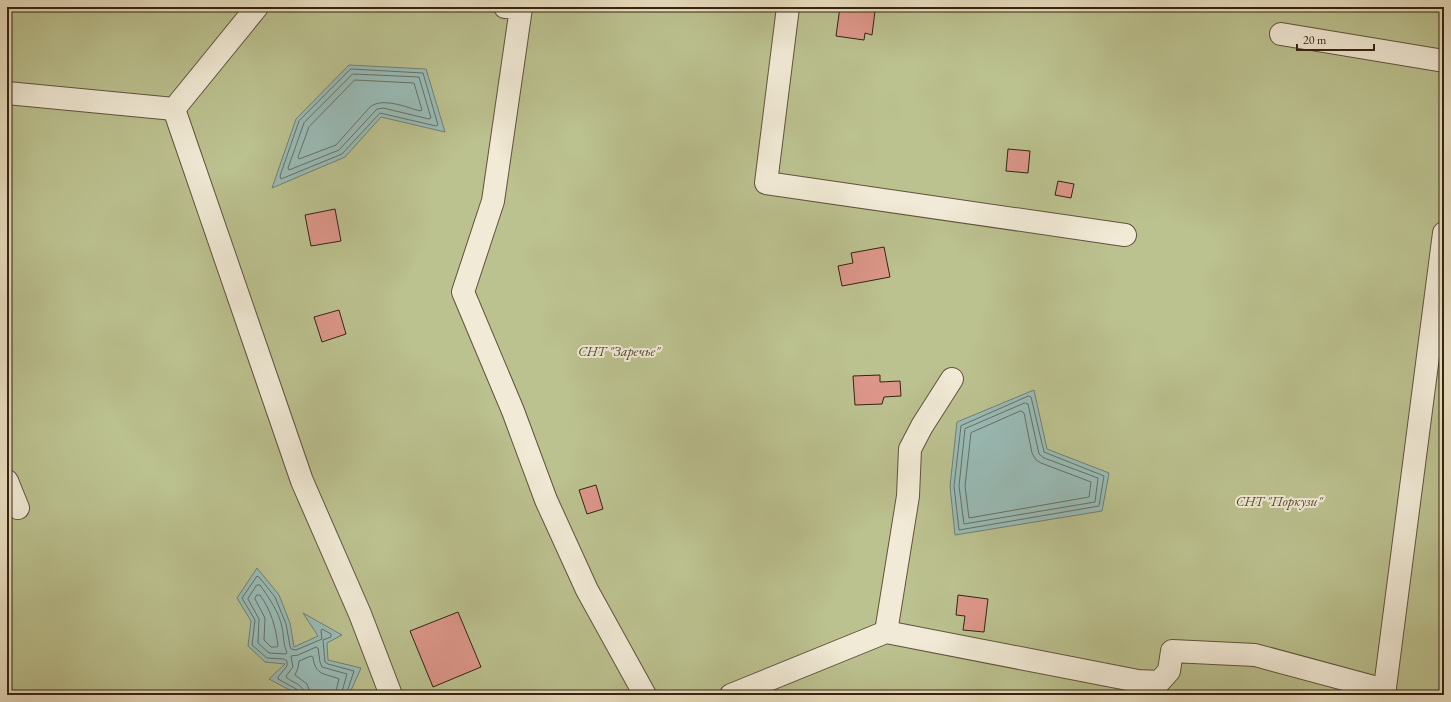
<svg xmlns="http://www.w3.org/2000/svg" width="1451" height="702" viewBox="0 0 1451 702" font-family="'EB Garamond',serif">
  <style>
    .green { fill: #bbc18f; stroke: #787250 }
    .water { fill: #99bcb8; stroke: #717f75 }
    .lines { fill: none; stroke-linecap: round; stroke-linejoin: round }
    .shore { stroke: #667064; stroke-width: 1 }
    .building { fill: #dc9689; stroke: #342411 }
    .minor-casing { stroke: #61533d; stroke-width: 24 }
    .minor { stroke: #f1ead6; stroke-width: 22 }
    .labels { text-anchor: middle; stroke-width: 4; stroke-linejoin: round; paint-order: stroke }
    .park-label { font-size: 14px; font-style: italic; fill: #564b30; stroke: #f1ead6 }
  </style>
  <rect width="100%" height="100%" fill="#e9dfc0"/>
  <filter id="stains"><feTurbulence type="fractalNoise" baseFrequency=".005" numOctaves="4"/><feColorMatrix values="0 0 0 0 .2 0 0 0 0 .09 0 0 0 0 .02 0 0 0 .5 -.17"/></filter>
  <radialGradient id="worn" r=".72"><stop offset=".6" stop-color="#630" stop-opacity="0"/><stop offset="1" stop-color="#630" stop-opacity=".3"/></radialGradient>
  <rect class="green" x="7" y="7" width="1437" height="688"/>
  <g class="water">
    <path d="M349,65L426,69L445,132L381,117L345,157L272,188L296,119Z"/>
    <path d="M1034,390L1047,449L1109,473L1102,511L955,535L950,486L957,422Z"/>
    <path d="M257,568L279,595L290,623L294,647L318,636L303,613L342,635L327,643L328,660L361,668L349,695H299L269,679L285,664L265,662L248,646L251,621L237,598Z"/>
  </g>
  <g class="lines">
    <g class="shore">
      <path d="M351,69L423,73L438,125L436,126L380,113L342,154L281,179L280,176L299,121Z"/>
      <path d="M353,74L419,77L431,118L429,119L383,108L377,109L339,150L289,170L288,168L304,123Z"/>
      <path d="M355,80L414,83L422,110L420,111C406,107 382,97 370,107L336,145L299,159L298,157L309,127Z"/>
      <path d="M1029,396L1031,397L1044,452L1104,476L1099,506L959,530L954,486L961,426Z"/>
      <path d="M1025,403L1028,404L1039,454L1044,458L1098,478L1095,502L964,524L959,486L965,429Z"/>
      <path d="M1021,411L1024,413L1032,453L1036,460L1041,463L1091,482L1089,497L969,518L965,486L971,433Z"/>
      <path d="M257,585H260C269,598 279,612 282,627C284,636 283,645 287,652L286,654L269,653L258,643L259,619L248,599Z"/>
      <path d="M257,595H260C271,610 276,628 278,646L277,647H271L264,640L265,618L255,599Z"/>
      <path d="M300,695L298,690L278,679V677L287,666V661L284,659L267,658L252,645L255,620L242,598L257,576L259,577L275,597L286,624L290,646L291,649L296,650L322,639L321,631L322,629L331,634V637L323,640L325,662L328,664L354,671L346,695"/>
      <path d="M305,695C304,685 294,683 287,678L286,676L293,667L291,656L298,655L316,647L318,648L320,662L322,667L347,674L341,695"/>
      <path d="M311,695L307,684L295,675L298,668L299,661L311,656L313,657C315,676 325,673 339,679L335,695"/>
    </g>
  </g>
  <g class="building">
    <path d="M840,7H868V10L875,11L872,35L865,33L864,40L836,36Z"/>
    <path d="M1008,149L1030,151L1028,173L1006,171Z"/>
    <path d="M1058,181L1074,184L1071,198L1055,195Z"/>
    <path d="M335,209L341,241L311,246L305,215Z"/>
    <path d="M884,247L890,277L842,286L838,266L853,263L851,253Z"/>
    <path d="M339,310L346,334L322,342L314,317Z"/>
    <path d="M880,375V382L900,381L901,396L884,397L882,404L855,405L853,376Z"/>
    <path d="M596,485L603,509L587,514L579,490Z"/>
    <path d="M958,595L988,599L984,632L963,630L965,616L956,615Z"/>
    <path d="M458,612L481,667L433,687L410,631Z"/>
  </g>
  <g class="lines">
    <g class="minor-casing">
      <g id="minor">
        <path d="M505,7L521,8L493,201L463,292L513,411L546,500L587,590L645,695"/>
        <path d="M788,7L766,183L1125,235"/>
        <path d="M1281,34L1444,61"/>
        <path d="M7,93L174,109L257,7"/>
        <path d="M174,109L302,481L360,614L391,695"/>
        <path d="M7,481L18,508"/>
        <path d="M886,632L908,496L910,449L922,426L952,379"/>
        <path d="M731,695L886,632L1138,681L1159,682L1169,671L1172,651L1255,655L1385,690"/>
        <path d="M1384,695L1444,233"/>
      </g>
    </g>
    <use href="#minor" class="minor"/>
  </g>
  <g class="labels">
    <g class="park-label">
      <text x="619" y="356">СНТ "Заречье"</text>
      <text x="1279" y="506">СНТ "Поркузи"</text>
    </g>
  </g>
  <rect width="1451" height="702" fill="none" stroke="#e9dfc0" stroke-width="24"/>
  <rect x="8" y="8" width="1435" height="686" fill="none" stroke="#342411" stroke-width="2"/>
  <rect x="12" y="12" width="1427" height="678" fill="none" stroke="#342411"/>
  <path d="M1297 44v6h77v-6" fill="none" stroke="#342411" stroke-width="2"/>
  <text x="1303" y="44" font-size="12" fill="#342411" stroke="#f1ead6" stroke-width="3" paint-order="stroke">20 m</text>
  <rect width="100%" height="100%" filter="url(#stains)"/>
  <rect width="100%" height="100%" fill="url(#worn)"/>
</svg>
